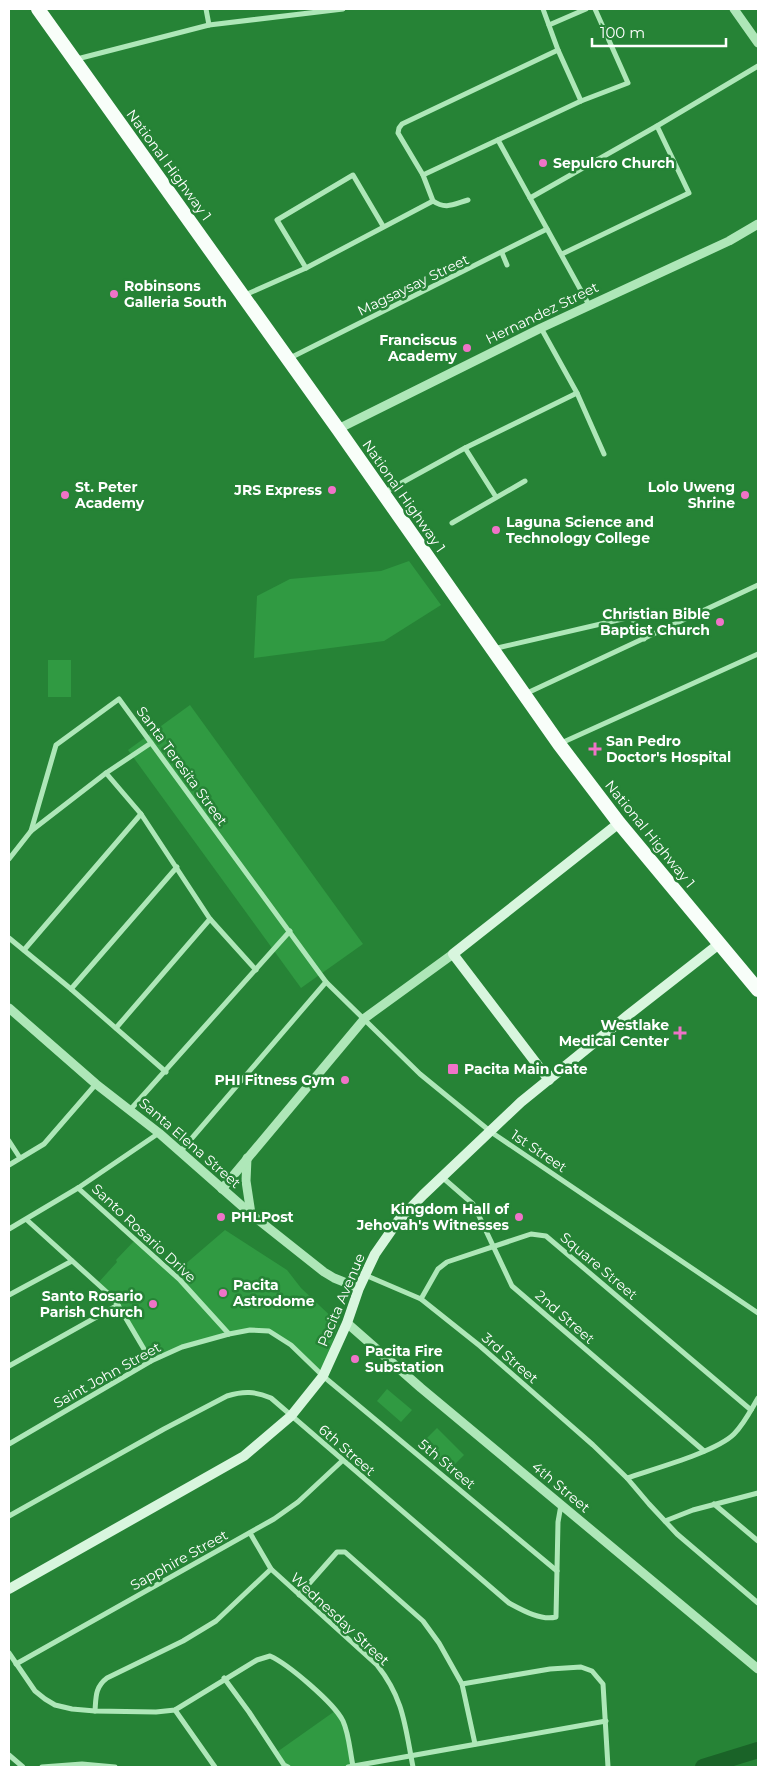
<svg xmlns="http://www.w3.org/2000/svg" width="767" height="1776" viewBox="0 0 767 1776" font-family="Montserrat,sans-serif">
  <style>
    .green { fill: #309a42 }
    .lines { fill: none; stroke-linecap: round; stroke-linejoin: round }
    .river { stroke: #1a6328; stroke-width: 16 }
    .minor { stroke: #aee7b8; stroke-width: 5 }
    .tertiary { stroke: #aee7b8; stroke-width: 9 }
    .secondary { stroke: #d8f6de; stroke-width: 10 }
    .trunk { stroke: #f8fef9; stroke-width: 14 }
    .poi-dot { fill: #f073c8; stroke: #268336; stroke-width: 2 }
    .labels { text-anchor: middle; stroke-width: 5; stroke-linejoin: round; paint-order: stroke }
    .poi-label { font-size: 14px; font-weight: bold; fill: #fff; stroke: #268336; text-anchor: start }
    .street-label { font-size: 14px; fill: #fff; stroke: #268336 }
  </style>
  <rect width="100%" height="100%" fill="#268336"/>
  <g class="green">
    <path d="M409,561L441,605L384,641L254,658L257,596L290,579L381,571Z"/>
    <rect x="48" y="660" width="23" height="37"/>
    <path d="M190,705L363,944L301,988L128,750Z"/>
    <path d="M225,1230L287,1270L301,1288L339,1324C332,1340 329,1358 321,1374L307,1360L268,1330L229,1334L176,1272Z"/>
    <path d="M135,1240L180,1280L226,1333L158,1356H151L112,1294L98,1283L117,1262L116,1260Z"/>
    <path d="M387,1389L412,1410L401,1422L377,1401Z"/>
    <path d="M437,1428L464,1455L448,1471L421,1444Z"/>
    <path d="M335,1711L343,1721L353,1766L288,1767L277,1752Z"/>
  </g>
  <g class="lines">
    <path class="river" d="M703,1767L758,1750"/>
    <g class="minor">
      <path d="M206,9L209,25"/>
      <path d="M543,9L558,50"/>
      <path d="M549,25L586,9"/>
      <path d="M77,59L209,25L343,9"/>
      <path d="M498,140L589,305"/>
      <path d="M423,175L581,101L628,83L595,9"/>
      <path d="M530,198L657,126L758,66"/>
      <path d="M433,201L423,175L398,133L399,128L402,124L558,50L581,101"/>
      <path d="M502,253L507,265"/>
      <path d="M562,254L689,193L657,126"/>
      <path d="M306,268L277,220L353,175L383,226"/>
      <path d="M245,295L306,268L433,201C446,210 454,204 468,200"/>
      <path d="M541,328L577,393L604,454"/>
      <path d="M290,358L547,229"/>
      <path d="M465,448L496,497"/>
      <path d="M385,492L465,448L577,393"/>
      <path d="M452,523L525,481"/>
      <path d="M493,649L631,617L644,639"/>
      <path d="M525,694L758,585"/>
      <path d="M559,744L758,654"/>
      <path d="M106,773L141,814L210,919L256,970"/>
      <path d="M31,831L56,745L119,699L326,982L420,1074L491,1132L758,1313"/>
      <path d="M9,859L31,831L106,773L151,743"/>
      <path d="M9,938L71,989L166,1072"/>
      <path d="M24,950L141,814"/>
      <path d="M71,989L177,867"/>
      <path d="M116,1028L210,919"/>
      <path d="M130,1110L290,931"/>
      <path d="M9,1141L20,1158"/>
      <path d="M180,1152L326,982"/>
      <path d="M9,1165L44,1144L96,1084"/>
      <path d="M442,1177L473,1204L479,1216L512,1286L704,1451"/>
      <path d="M78,1188L180,1280L229,1334"/>
      <path d="M27,1220L111,1296L118,1305L151,1361"/>
      <path d="M9,1229L78,1188L159,1133"/>
      <path d="M365,1275L421,1299L480,1346L593,1445L627,1478L649,1504L677,1534L758,1603"/>
      <path d="M9,1295L72,1261"/>
      <path d="M421,1299L438,1269L447,1262L531,1234L546,1236L751,1410"/>
      <path d="M9,1366L118,1305"/>
      <path d="M9,1444L151,1361L182,1347L229,1334L250,1330L269,1331L291,1345L323,1376L557,1571"/>
      <path d="M627,1478C653,1469 716,1452 734,1434C744,1424 751,1410 758,1398"/>
      <path d="M714,1504L758,1541"/>
      <path d="M9,1516L164,1429L227,1396C243,1391 255,1391 271,1398L509,1603C522,1610 541,1621 556,1617L558,1522L561,1505"/>
      <path d="M665,1521L693,1510L758,1493"/>
      <path d="M250,1533L271,1569L377,1665C404,1699 405,1726 413,1767"/>
      <path d="M299,1595L337,1552H345L423,1621L439,1643L462,1684L475,1744"/>
      <path d="M9,1653L35,1691L45,1699L55,1705L72,1709L95,1711L156,1712L175,1710L257,1660L270,1656C288,1664 334,1703 343,1721C349,1734 350,1752 353,1766"/>
      <path d="M16,1664L274,1519L298,1502L342,1461"/>
      <path d="M224,1678L249,1712L284,1765L288,1767"/>
      <path d="M462,1684L550,1669L581,1667L592,1671L603,1684L608,1767"/>
      <path d="M175,1710L215,1767"/>
      <path d="M95,1711C96,1697 95,1687 107,1678L183,1641L216,1621L271,1569"/>
      <path d="M9,1755L23,1767"/>
      <path d="M42,1767L82,1764L115,1767"/>
      <path d="M348,1767L606,1721"/>
    </g>
    <g class="tertiary">
      <path d="M734,9L758,43"/>
      <path d="M338,429L541,328L729,241L758,224"/>
      <path d="M9,1008L96,1084L159,1133L251,1214L324,1272L334,1278L359,1288"/>
      <path d="M247,1158L246,1181L251,1214"/>
      <path d="M222,1189L365,1018L453,954"/>
      <path d="M347,1323L421,1388L758,1669"/>
    </g>
    <g class="secondary">
      <path d="M549,1080L453,954L619,823"/>
      <path d="M9,1589L244,1456L291,1416L323,1376L347,1323L359,1288L375,1254L398,1221L423,1195L521,1102L627,1016L719,944"/>
    </g>
    <path class="trunk" d="M38,9L338,429L559,744L619,823L758,990"/>
  </g>
  <g class="poi-dot">
    <circle cx="543" cy="163" r="5"/>
    <circle cx="114" cy="294" r="5"/>
    <circle cx="467" cy="348" r="5"/>
    <circle cx="332" cy="490" r="5"/>
    <circle cx="65" cy="495" r="5"/>
    <circle cx="745" cy="495" r="5"/>
    <circle cx="496" cy="530" r="5"/>
    <circle cx="720" cy="622" r="5"/>
    <path d="M592.5 741.5h5v5h5v5h-5v5h-5v-5h-5v-5h5z"/>
    <path d="M677.5 1025.5h5v5h5v5h-5v5h-5v-5h-5v-5h5z"/>
    <rect x="447" y="1063" width="12" height="12" rx="2.5"/>
    <circle cx="345" cy="1080" r="5"/>
    <circle cx="221" cy="1217" r="5"/>
    <circle cx="519" cy="1217" r="5"/>
    <circle cx="223" cy="1293" r="5"/>
    <circle cx="153" cy="1304" r="5"/>
    <circle cx="355" cy="1359" r="5"/>
  </g>
  <g class="labels">
    <g class="poi-label">
      <text x="553" y="168">Sepulcro Church</text>
      <text x="124" y="291">Robinsons<tspan x="124" dy="16">Galleria South</tspan></text>
      <text x="457" y="345" text-anchor="end">Franciscus<tspan x="457" dy="16">Academy</tspan></text>
      <text x="75" y="492">St. Peter<tspan x="75" dy="16">Academy</tspan></text>
      <text x="735" y="492" text-anchor="end">Lolo Uweng<tspan x="735" dy="16">Shrine</tspan></text>
      <text x="322" y="495" text-anchor="end">JRS Express</text>
      <text x="506" y="527">Laguna Science and<tspan x="506" dy="16">Technology College</tspan></text>
      <text x="710" y="619" text-anchor="end">Christian Bible<tspan x="710" dy="16">Baptist Church</tspan></text>
      <text x="606" y="746">San Pedro<tspan x="606" dy="16">Doctor's Hospital</tspan></text>
      <text x="669" y="1030" text-anchor="end">Westlake<tspan x="669" dy="16">Medical Center</tspan></text>
      <text x="464" y="1074">Pacita Main Gate</text>
      <text x="335" y="1085" text-anchor="end">PHI Fitness Gym</text>
      <text x="509" y="1214" text-anchor="end">Kingdom Hall of<tspan x="509" dy="16">Jehovah's Witnesses</tspan></text>
      <text x="231" y="1222">PHLPost</text>
      <text x="233" y="1290">Pacita<tspan x="233" dy="16">Astrodome</tspan></text>
      <text x="143" y="1301" text-anchor="end">Santo Rosario<tspan x="143" dy="16">Parish Church</tspan></text>
      <text x="365" y="1356">Pacita Fire<tspan x="365" dy="16">Substation</tspan></text>
    </g>
    <g class="street-label">
      <text transform="translate(169 165) rotate(54)" y="5">National Highway 1</text>
      <text transform="translate(413 285) rotate(-26)" y="5">Magsaysay Street</text>
      <text transform="translate(542 313) rotate(-26)" y="5">Hernandez Street</text>
      <text transform="translate(404 496) rotate(55)" y="5">National Highway 1</text>
      <text transform="translate(182 766) rotate(54)" y="5">Santa Teresita Street</text>
      <text transform="translate(650 834) rotate(51)" y="5">National Highway 1</text>
      <text transform="translate(190 1143) rotate(41)" y="5">Santa Elena Street</text>
      <text transform="translate(539 1151) rotate(34)" y="5">1st Street</text>
      <text transform="translate(144 1233) rotate(43)" y="5">Santo Rosario Drive</text>
      <text transform="translate(599 1266) rotate(40)" y="5">Square Street</text>
      <text transform="translate(341 1300) rotate(-67)" y="5">Pacita Avenue</text>
      <text transform="translate(565 1317) rotate(41)" y="5">2nd Street</text>
      <text transform="translate(510 1358) rotate(41)" y="5">3rd Street</text>
      <text transform="translate(107 1375) rotate(-29)" y="5">Saint John Street</text>
      <text transform="translate(347 1450) rotate(41)" y="5">6th Street</text>
      <text transform="translate(447 1464) rotate(40)" y="5">5th Street</text>
      <text transform="translate(561 1487) rotate(40)" y="5">4th Street</text>
      <text transform="translate(179 1560) rotate(-29)" y="5">Sapphire Street</text>
      <text transform="translate(340 1619) rotate(43)" y="5">Wednesday Street</text>
    </g>
  </g>
  <rect width="767" height="1776" fill="none" stroke="#ffffff" stroke-width="20"/>
  <path d="M592 38v8h134v-8" fill="none" stroke="#ffffff" stroke-width="2.5"/>
  <text x="600" y="38" font-size="15" fill="#ffffff" stroke="#268336" stroke-width="4" paint-order="stroke">100 m</text>
</svg>
